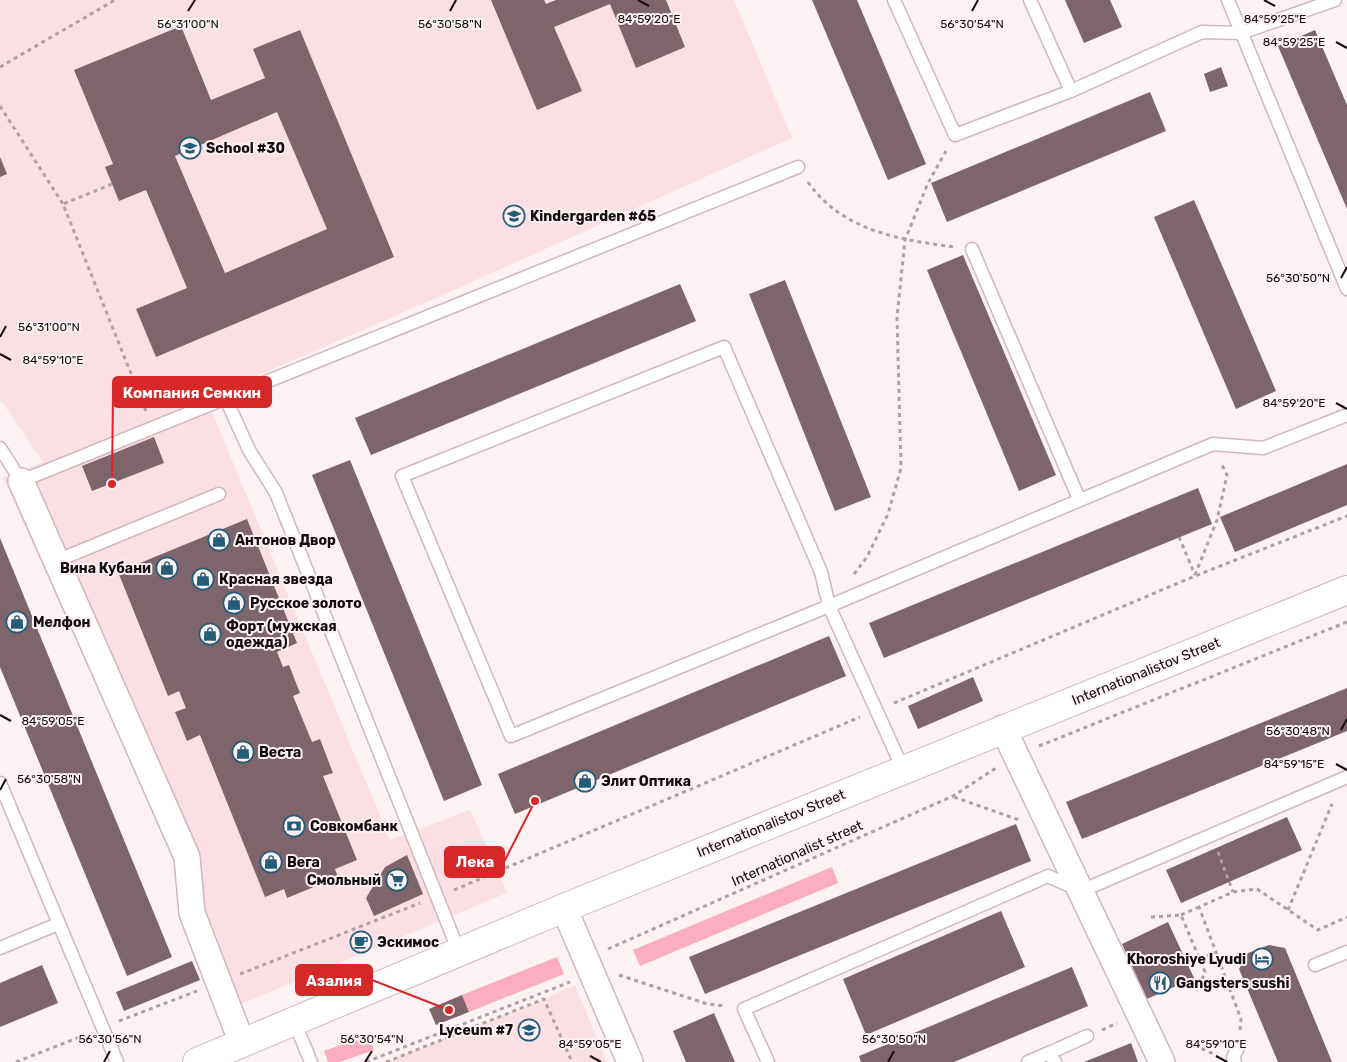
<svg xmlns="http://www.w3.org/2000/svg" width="1347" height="1062" viewBox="0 0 1347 1062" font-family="Rubik,sans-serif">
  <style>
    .built { fill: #fcdee5 }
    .green { fill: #fbadc1 }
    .building { fill: #7e656b; fill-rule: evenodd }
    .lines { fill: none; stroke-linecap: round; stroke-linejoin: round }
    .lane-casing { stroke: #d1b6bc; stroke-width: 15 }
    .street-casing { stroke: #d1b6bc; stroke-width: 28 }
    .secondary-casing { stroke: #d1b6bc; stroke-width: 30 }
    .path { stroke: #aca2a4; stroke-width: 3; stroke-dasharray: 4 4; stroke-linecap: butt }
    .lane { stroke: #fff; stroke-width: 12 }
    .street { stroke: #fff; stroke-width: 25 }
    .secondary { stroke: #fff; stroke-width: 28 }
    .ticks { fill: none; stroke: #150c0e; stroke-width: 2 }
    .labels { text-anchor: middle; stroke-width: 4; stroke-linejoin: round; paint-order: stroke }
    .poi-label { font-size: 14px; font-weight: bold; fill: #150c0e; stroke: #fcf1f3; text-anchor: start }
    .street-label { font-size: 14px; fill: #150c0e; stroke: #fcf1f3 }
    .ticks-label { font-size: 12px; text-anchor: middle; fill: #150c0e; stroke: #fcf1f3; stroke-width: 4; stroke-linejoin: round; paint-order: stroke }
    .leader { fill: none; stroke: #d62828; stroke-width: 2 }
    .callout-dot { fill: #d62828; stroke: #fcf1f3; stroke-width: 2 }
    .callout { fill: #d62828; stroke: #d62828; stroke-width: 2 }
    .callout-label { font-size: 15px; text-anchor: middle; font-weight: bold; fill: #fff }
  </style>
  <rect width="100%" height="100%" fill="#fcf1f3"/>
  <g class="built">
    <path d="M0,0H734L792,138L443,295L206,398L390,840L470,810L507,893L241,1004L3,478L43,462L0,399Z"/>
    <path d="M575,985L607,1062H386L544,999Z"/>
  </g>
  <g class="green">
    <path d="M832,867L838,883L640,966L633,950Z"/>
    <path d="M557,957L564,974L469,1012L462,995Z"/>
    <path d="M369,1035L374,1050L340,1062H328L324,1051Z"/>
  </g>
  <g class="building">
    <path d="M491,0H544L546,4L556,0H666L685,47L636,68L610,4L554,27L582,91L537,110Z"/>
    <path d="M812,0H857L926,164L888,180Z"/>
    <path d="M1065,0H1110L1122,27L1084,43Z"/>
    <path d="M181,26L211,100L265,78L253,49L300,30L394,257L156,357L136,309L187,288L146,190L119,201L105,167L113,164L74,70ZM277,112L327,229L225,273L175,156Z"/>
    <path d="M1315,30L1347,105V209L1278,46Z"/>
    <path d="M1221,67L1228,86L1210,92L1204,74Z"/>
    <path d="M1150,92L1166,131L947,222L931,183Z"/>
    <path d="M0,157L7,174L0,177Z"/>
    <path d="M1194,200L1276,391L1236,409L1154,217Z"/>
    <path d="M963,255L1056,475L1019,491L927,270Z"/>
    <path d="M785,280L871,497L835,511L749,294Z"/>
    <path d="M680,284L696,321L371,455L355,418Z"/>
    <path d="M154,437L164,463L92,491L82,466Z"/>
    <path d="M350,460L482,785L444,801L312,475Z"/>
    <path d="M1347,464V505L1235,552L1220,517Z"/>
    <path d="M1198,488L1212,524L884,658L869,623Z"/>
    <path d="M247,519L297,643L277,652L283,667L289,665L300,693L293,696L312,742L320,739L333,773L323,776L357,860L335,869L338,877L287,898L284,889L265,897L200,735L187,741L175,712L186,708L179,691L168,696L118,572Z"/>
    <path d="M0,538L172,957L127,976L0,667Z"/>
    <path d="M829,636L846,676L515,814L498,774Z"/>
    <path d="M973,677L983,701L918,729L908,706Z"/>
    <path d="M1347,688V731L1082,839L1066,802Z"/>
    <path d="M1287,817L1302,850L1181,903L1166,870Z"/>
    <path d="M1016,824L1031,861L705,994L689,957Z"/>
    <path d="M407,855L423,894L374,916L366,898L385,867Z"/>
    <path d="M1001,911L1025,967L866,1035L843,979Z"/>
    <path d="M1168,922L1194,978L1147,999L1122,944Z"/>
    <path d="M364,936L367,945L357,949L354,940Z"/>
    <path d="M1269,945L1285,948L1332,1062H1278L1239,969L1248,953Z"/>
    <path d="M192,961L200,980L124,1011L116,992Z"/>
    <path d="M42,965L58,1003L0,1027V983Z"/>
    <path d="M1072,967L1088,1006L954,1062H861L859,1056Z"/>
    <path d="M462,995L469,1012L436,1025L429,1009Z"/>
    <path d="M714,1013L735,1062H686L673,1031Z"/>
    <path d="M1131,1043L1138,1062H1084Z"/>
  </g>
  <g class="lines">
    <g class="lane-casing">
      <g id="lane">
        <path d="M894,0L955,135L1071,91L1202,32L1241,33L1335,0"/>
        <path d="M1030,0L1071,91"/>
        <path d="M1228,0L1347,289"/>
        <path d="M972,249L1079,499"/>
        <path d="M225,397L249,450L276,493L459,952"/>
        <path d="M0,448L21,481L798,167"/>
        <path d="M56,561L219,494"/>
        <path d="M903,769L829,606L511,736L402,476L724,347L821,572L829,606L1213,444L1263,448L1347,415"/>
        <path d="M0,783L117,1062"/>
        <path d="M0,948L58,924"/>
        <path d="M1315,965L1347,952"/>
        <path d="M294,1021L311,1062"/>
        <path d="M1049,1053L1087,1036"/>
        <path d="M768,1062L744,1009L1048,876L1081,891L1347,777"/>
        <path d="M1028,1062L1049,1053L1055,1062"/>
        <path d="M1235,1062L1233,1057L1239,1046"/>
      </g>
    </g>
    <g class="street-casing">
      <g id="street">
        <path d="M21,481L187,857L192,913L242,1043"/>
        <path d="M1003,728L1162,1062"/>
        <path d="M564,908L630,1062"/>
      </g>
    </g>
    <g class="secondary-casing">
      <path id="secondary" d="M197,1062L564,908L1347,590"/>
    </g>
    <g class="path">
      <path d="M0,67L115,0"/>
      <path d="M0,106L63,204"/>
      <path d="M808,182C842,231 900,240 955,247"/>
      <path d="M112,184L63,204L146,411"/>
      <path d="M1179,537L1195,575"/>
      <path d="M854,574L867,557L888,514L901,468L897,317L905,240L928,183L946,151"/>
      <path d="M1195,575L1217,520L1227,475L1221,463"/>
      <path d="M894,703L1195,576L1347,516"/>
      <path d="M1039,746L1347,622"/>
      <path d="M954,797L1019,820"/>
      <path d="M1218,852L1233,892"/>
      <path d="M454,890L860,717"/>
      <path d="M1288,910L1332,804"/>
      <path d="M1181,915L1199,907"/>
      <path d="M1151,917L1181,915L1205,972L1197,991"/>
      <path d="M608,949L953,796L996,768"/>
      <path d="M1199,958L1215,953"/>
      <path d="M240,974L420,903"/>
      <path d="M619,975L707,1004L726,1006"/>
      <path d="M119,1021L197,991"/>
      <path d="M1102,1030L1117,1023"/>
      <path d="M1240,1030L1241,1019L1199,907L1233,892L1257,889L1318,930L1347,917"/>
      <path d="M1187,1042L1216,1055"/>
      <path d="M16,1062L85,1035"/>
      <path d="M366,1062L570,982"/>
      <path d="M386,1062L544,999L572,1062"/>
    </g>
    <use href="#lane" class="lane"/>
    <use href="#street" class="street"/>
    <use href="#secondary" class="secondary"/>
  </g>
  <path class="ticks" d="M638,0L649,6M1264,0L1275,6M188,11L195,0M450,11L456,0M972,11L978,0M1336,42L1347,48M1341,278L1347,267M0,337L6,326M0,354L11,360M1336,403L1347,409M0,715L11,721M1341,730L1347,719M1336,764L1347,770M0,790L6,779M590,1056L601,1062M1216,1056L1227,1062M104,1062L110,1051M365,1062L372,1051M888,1062L894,1051"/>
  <defs>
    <g id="school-ring" transform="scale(1.125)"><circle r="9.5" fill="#fcf1f3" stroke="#255d78" stroke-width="1.5"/><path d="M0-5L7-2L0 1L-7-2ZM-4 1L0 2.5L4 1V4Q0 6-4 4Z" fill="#255d78"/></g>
    <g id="shop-ring" transform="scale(1.125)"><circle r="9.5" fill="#fcf1f3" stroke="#255d78" stroke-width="1.5"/><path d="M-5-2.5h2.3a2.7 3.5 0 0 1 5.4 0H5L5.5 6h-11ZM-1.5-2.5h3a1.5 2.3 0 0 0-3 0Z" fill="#255d78"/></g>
    <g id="bank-ring" transform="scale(1.125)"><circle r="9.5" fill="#fcf1f3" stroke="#255d78" stroke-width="1.5"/><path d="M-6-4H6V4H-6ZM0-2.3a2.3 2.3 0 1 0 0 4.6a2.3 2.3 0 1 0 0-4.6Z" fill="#255d78"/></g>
    <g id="supermarket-ring" transform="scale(1.125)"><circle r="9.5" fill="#fcf1f3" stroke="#255d78" stroke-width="1.5"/><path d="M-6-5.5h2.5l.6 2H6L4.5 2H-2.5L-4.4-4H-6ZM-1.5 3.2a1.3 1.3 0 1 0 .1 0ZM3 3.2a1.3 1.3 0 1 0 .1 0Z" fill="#255d78"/></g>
    <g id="cafe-ring" transform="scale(1.125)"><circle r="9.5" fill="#fcf1f3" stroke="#255d78" stroke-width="1.5"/><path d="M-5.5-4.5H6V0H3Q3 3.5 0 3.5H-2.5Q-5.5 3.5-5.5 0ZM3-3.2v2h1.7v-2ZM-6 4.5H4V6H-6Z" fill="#255d78"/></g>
    <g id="hotel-ring" transform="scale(1.125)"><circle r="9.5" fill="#fcf1f3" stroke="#255d78" stroke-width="1.5"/><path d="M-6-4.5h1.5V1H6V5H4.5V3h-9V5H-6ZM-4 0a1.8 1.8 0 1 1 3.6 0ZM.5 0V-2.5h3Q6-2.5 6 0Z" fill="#255d78"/></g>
    <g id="restaurant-ring" transform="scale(1.125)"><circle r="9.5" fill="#fcf1f3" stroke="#255d78" stroke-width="1.5"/><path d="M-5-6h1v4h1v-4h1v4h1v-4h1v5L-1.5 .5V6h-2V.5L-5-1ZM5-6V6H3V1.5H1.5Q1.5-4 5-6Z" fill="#255d78"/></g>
  </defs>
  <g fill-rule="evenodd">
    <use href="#school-ring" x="190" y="148"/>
    <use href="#school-ring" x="514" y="216"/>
    <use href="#shop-ring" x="219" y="540"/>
    <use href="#shop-ring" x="167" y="568"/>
    <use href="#shop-ring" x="203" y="579"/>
    <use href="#shop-ring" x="234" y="603"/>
    <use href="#shop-ring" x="17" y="622"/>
    <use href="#shop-ring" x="210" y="634"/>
    <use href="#shop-ring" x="243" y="752"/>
    <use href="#shop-ring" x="585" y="781"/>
    <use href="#bank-ring" x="294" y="826"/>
    <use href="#shop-ring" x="271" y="862"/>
    <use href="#supermarket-ring" x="397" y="880"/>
    <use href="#cafe-ring" x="361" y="942"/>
    <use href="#hotel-ring" x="1262" y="959"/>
    <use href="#restaurant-ring" x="1160" y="983"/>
    <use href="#school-ring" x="529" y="1030"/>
  </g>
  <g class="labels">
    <g class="poi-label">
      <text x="206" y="153">School #30</text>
      <text x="530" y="221">Kindergarden #65</text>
      <text x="235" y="545">Антонов Двор</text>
      <text x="151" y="573" text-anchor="end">Вина Кубани</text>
      <text x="219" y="584">Красная звезда</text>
      <text x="250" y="608">Русское золото</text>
      <text x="33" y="627">Мелфон</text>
      <text x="226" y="631">Форт (мужская<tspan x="226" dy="16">одежда)</tspan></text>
      <text x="259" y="757">Веста</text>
      <text x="601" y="786">Элит Оптика</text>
      <text x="310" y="831">Совкомбанк</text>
      <text x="287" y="867">Вега</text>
      <text x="381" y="885" text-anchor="end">Смольный</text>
      <text x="377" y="947">Эскимос</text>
      <text x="1246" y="964" text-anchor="end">Khoroshiye Lyudi</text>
      <text x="1176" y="988">Gangsters sushi</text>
      <text x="513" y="1035" text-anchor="end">Lyceum #7</text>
    </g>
    <g class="street-label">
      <text transform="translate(1146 671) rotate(-22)" y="5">Internationalistov Street</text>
      <text transform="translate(771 823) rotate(-22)" y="5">Internationalistov Street</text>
      <text transform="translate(797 853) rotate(-24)" y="5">Internationalist street</text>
    </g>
  </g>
  <g class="ticks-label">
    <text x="649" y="23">84°59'20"E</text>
    <text x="1275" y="23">84°59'25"E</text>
    <text x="188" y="28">56°31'00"N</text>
    <text x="450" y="28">56°30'58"N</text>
    <text x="972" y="28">56°30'54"N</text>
    <text x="1294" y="46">84°59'25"E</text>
    <text x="1298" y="282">56°30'50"N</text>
    <text x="49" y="331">56°31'00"N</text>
    <text x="53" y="364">84°59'10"E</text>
    <text x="1294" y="407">84°59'20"E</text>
    <text x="53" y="725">84°59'05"E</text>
    <text x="1298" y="735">56°30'48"N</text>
    <text x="1294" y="768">84°59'15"E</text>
    <text x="49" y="783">56°30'58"N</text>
    <text x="110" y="1043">56°30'56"N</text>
    <text x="372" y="1043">56°30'54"N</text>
    <text x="894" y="1043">56°30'50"N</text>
    <text x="590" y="1048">84°59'05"E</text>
    <text x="1216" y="1048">84°59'10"E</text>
  </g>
  <path class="leader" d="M112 484L113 392M535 801L504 862M449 1010L372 980"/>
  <g class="callout-dot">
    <circle cx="112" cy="484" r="5"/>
    <circle cx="535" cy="801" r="5"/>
    <circle cx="449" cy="1010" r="5"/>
  </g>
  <g class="callout">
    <rect x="113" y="377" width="158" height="30" rx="5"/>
    <rect x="445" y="847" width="59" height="30" rx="5"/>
    <rect x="296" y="965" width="76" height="30" rx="5"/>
  </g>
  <g class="callout-label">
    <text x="192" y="398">Компания Семкин</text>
    <text x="475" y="867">Лека</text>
    <text x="334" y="986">Азалия</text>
  </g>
</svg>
